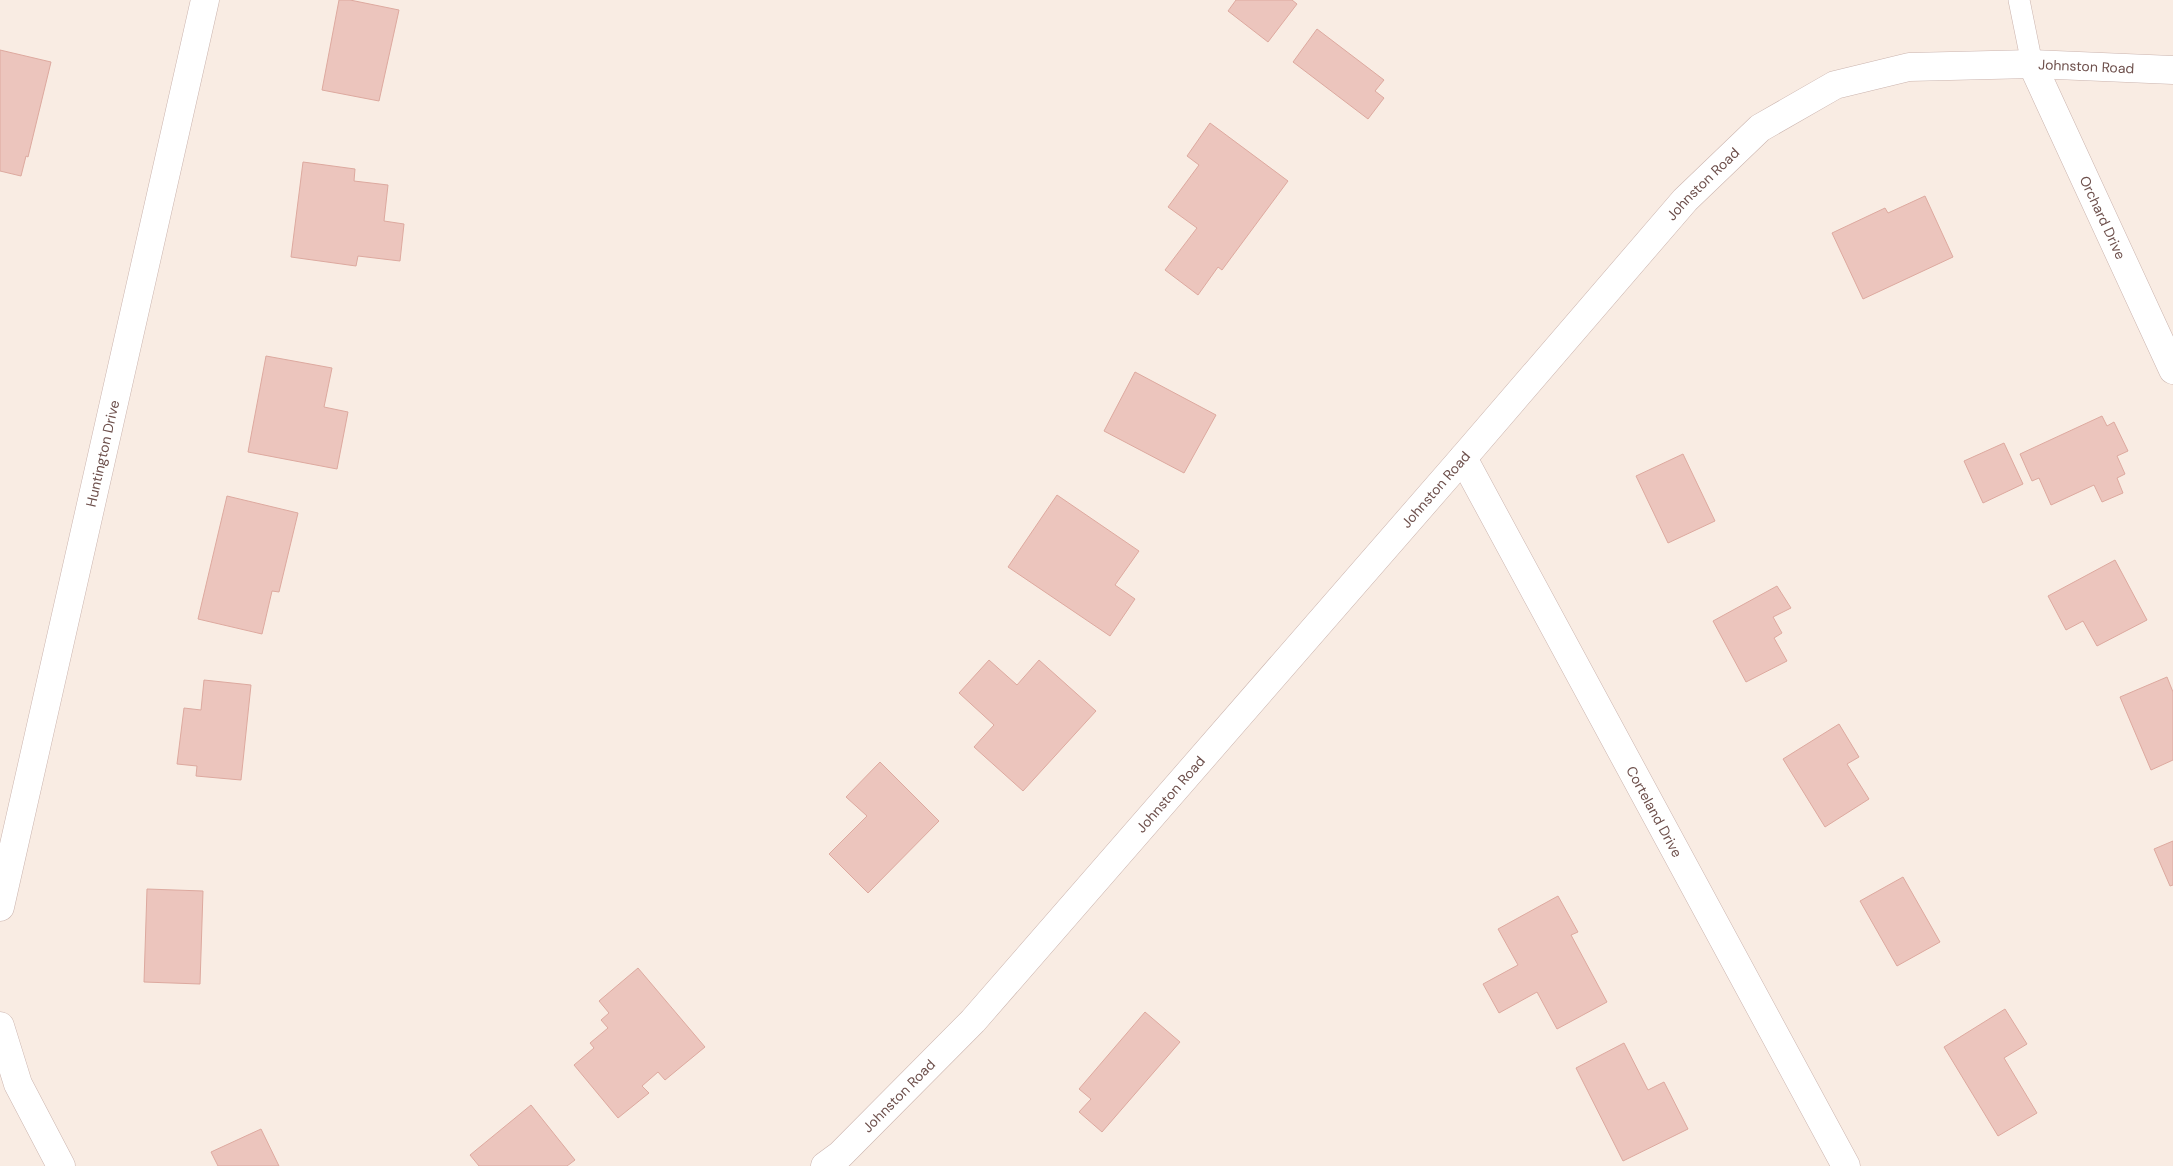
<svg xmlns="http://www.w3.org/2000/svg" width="2173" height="1166" viewBox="0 0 2173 1166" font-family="'DM Sans',sans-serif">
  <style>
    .building { fill: #ecc5bd; stroke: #dda99f }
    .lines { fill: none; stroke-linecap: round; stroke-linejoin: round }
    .service-casing { stroke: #cbb4ae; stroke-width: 22 }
    .minor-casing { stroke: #cbb4ae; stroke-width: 29 }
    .tertiary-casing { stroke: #cbb4ae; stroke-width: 29 }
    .service { stroke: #fff; stroke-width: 21 }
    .minor { stroke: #fff; stroke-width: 28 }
    .tertiary { stroke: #fff; stroke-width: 28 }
    .labels { text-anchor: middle; stroke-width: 5; stroke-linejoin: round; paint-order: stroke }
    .street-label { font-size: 14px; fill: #6e504c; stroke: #fdf0e8 }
  </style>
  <rect width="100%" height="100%" fill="#f9ece3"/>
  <g class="building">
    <path d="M339,0H350L399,10L379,101L322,90Z"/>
    <path d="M1236,0H1292L1297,4L1268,42L1228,11Z"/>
    <path d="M1317,29L1384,80L1375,91L1384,98L1368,119L1293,62Z"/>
    <path d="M0,50L51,62L28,157L26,156L21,176L0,171Z"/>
    <path d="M1210,123L1288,181L1222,270L1218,267L1198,295L1165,270L1197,228L1168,207L1199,165L1187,156Z"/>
    <path d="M303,162L355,169L354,181L388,185L384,221L404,224L400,261L358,256L356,266L291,257Z"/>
    <path d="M1925,196L1953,257L1863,299L1832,233L1885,208L1888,213Z"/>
    <path d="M266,356L332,368L324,407L348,412L337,469L248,452Z"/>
    <path d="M1135,372L1216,415L1184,473L1104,431Z"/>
    <path d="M2102,416L2107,426L2114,422L2128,451L2117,456L2125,474L2117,478L2123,493L2102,502L2094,485L2051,505L2039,478L2032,481L2020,454Z"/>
    <path d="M2004,443L2023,484L1983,503L1964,461Z"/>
    <path d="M1683,454L1715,521L1668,543L1636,476Z"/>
    <path d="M1057,495L1139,551L1115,585L1135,599L1110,636L1008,567Z"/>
    <path d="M227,496L298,513L279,592L272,591L262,634L198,619Z"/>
    <path d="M2115,560L2147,620L2097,646L2083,621L2066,630L2048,596Z"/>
    <path d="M1777,586L1791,608L1773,617L1782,633L1774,638L1787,661L1746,682L1713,621Z"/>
    <path d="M989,660L1017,685L1039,660L1096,711L1023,791L974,747L994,725L959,693Z"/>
    <path d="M2167,677L2173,692V760L2151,770L2120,697Z"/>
    <path d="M204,680L251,685L241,780L196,776L197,766L177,764L184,708L201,710Z"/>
    <path d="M1839,724L1859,757L1847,764L1869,799L1825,827L1783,759Z"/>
    <path d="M880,762L939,821L868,893L829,854L867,816L846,797Z"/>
    <path d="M2173,841V885L2170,886L2154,849Z"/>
    <path d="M1903,877L1940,942L1897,966L1860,901Z"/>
    <path d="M147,889L203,891L200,984L144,982Z"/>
    <path d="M1558,896L1578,932L1571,935L1607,1002L1557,1029L1537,992L1499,1013L1483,984L1518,965L1498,929Z"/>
    <path d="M638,968L705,1047L665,1080L658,1072L642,1086L649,1093L618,1118L574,1065L594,1048L590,1043L608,1028L601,1020L609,1013L599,1001Z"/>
    <path d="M2005,1009L2027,1044L2004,1058L2037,1113L1998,1136L1944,1047Z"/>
    <path d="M1145,1012L1180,1042L1102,1132L1079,1112L1091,1099L1079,1089Z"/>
    <path d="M1624,1043L1648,1090L1664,1082L1688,1129L1623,1161L1576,1068Z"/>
    <path d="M531,1105L575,1160L567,1166H479L470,1155Z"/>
    <path d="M261,1129L279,1166H218L211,1152Z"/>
  </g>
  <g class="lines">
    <g class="service-casing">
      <path id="service" d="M2019,0L2032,64"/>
    </g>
    <g class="minor-casing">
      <g id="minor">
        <path id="s1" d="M2032,64L2173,370"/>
        <path id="s2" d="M1463,458L1846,1166"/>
        <path id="s3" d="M0,907L205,0"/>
        <path d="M0,1026L18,1084L61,1166"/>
      </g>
    </g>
    <g class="tertiary-casing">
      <g id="tertiary">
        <path id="s4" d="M825,1166L840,1155L973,1021L1463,458L1685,200L1760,128L1835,85L1909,67L2032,64L2173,70"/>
      </g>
    </g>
    <use href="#service" class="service"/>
    <use href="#minor" class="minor"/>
    <use href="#tertiary" class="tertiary"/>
  </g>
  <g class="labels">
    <g class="street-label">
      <text dy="5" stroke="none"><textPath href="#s4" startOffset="1738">Johnston Road</textPath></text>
      <text dy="5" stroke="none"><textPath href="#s4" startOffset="1318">Johnston Road</textPath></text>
      <text dy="5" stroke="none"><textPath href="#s1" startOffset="169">Orchard Drive</textPath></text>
      <text dy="5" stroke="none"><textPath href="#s3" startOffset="465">Huntington Drive</textPath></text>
      <text dy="5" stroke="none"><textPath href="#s4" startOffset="912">Johnston Road</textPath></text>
      <text dy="5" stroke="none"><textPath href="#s4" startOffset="508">Johnston Road</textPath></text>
      <text dy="5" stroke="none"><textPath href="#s2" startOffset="402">Corteland Drive</textPath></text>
      <text dy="5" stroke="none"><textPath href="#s4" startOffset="102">Johnston Road</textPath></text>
    </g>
  </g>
</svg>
